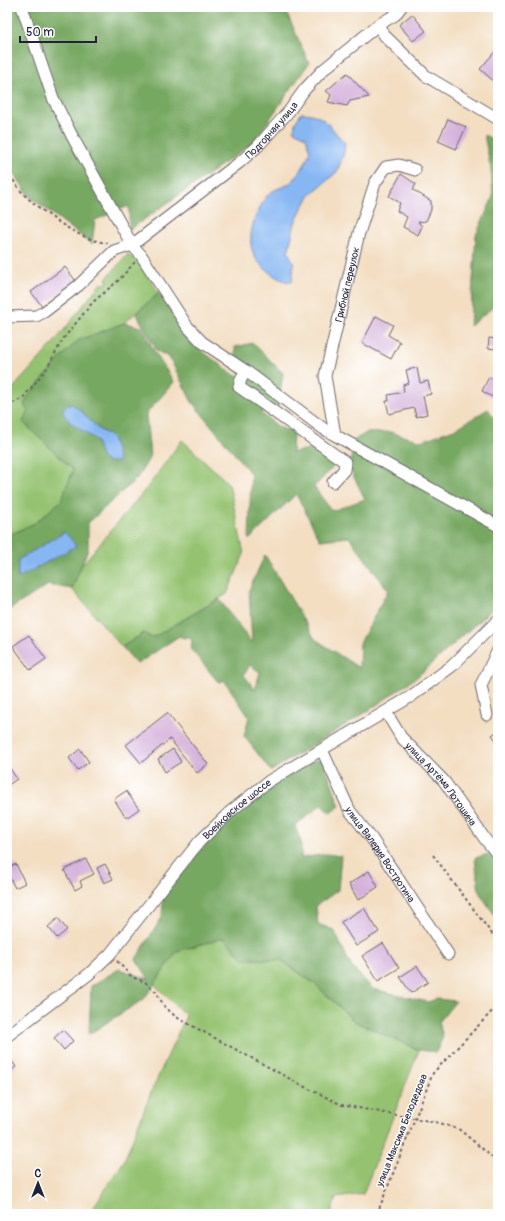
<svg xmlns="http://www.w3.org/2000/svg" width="505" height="1221" viewBox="0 0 505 1221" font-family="Pangolin,sans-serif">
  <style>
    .green { fill: #94c270; stroke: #5b7256 }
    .forest { fill: #77a862; stroke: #4c654e; fill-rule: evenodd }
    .water { fill: #87b7f3; stroke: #546c97 }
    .building { fill: #d5b2dc }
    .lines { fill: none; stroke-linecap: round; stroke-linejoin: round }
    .minor-casing { stroke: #6b646a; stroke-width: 13 }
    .path { stroke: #6b646a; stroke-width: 2; stroke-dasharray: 3 3; stroke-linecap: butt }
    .minor { stroke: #fff; stroke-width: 11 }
    .labels { text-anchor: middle; stroke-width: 3; stroke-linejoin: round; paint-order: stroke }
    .street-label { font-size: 10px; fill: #22223b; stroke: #fff }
  </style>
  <rect width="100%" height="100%" fill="#fff"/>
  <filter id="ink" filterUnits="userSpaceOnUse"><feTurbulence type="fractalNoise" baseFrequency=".025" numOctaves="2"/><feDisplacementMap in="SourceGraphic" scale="8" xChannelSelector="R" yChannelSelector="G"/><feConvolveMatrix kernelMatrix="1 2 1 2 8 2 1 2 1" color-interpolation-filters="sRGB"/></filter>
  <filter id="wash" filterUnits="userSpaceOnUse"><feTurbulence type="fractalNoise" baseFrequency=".012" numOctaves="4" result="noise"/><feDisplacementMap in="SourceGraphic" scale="16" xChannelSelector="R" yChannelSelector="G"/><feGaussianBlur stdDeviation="0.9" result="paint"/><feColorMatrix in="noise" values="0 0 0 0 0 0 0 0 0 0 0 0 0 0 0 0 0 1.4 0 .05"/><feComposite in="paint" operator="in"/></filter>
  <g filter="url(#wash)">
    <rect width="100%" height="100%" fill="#f3dec2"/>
    <g class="green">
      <path d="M128,254L131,258L135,257L159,293L124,323L79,340L63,355L24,404L28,412L23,422L73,470L61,501L35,523L7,536V395L53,344L100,284H105L108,282L106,279Z"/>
      <path d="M182,440L229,484L244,554L227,594L152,638L144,633L122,647L72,589L81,566L146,489Z"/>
      <path d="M224,938L244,959L281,960L315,984L354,1021L419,1050L363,1194L336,1198L331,1214H89L124,1161L152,1090L186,1016L154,984L177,951Z"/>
    </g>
    <g class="forest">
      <path d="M7,7H284L309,63L253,143L129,230V206L95,220L92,244L29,196L7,162Z"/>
      <path d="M484,135L498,142V303L470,326L476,235L493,197L491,170Z"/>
      <path d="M159,293L195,346L236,376L245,378L236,369L235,347L253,343L283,373L278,407L260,412L279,427L293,433L292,453L316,447L336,464L314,487L332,511L365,499L350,469L353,441L366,433L390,432L421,441L457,428L488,409L498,423V604L417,677L368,711L271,771L244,736L249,717L224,680L219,683L191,649L192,641L189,637L184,638L179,636L137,664L122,647L144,633L152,638L219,599L252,643L249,590L265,555L315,639L359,668L360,643L388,590L349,537L320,540L296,494L249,540L251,474L192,402L169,357L157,351L136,313ZM250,665L260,672L255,690L244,675Z"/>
      <path d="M124,323L142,327L154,351L174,382L146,414L150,457L137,478L88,523V549L72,589L48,585L7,611V536L35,523L61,501L73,470L23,422L28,412L24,404L27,398L63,355L79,340ZM80,410L98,429L106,433L107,462L101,457L96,440L90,435ZM64,532L75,546L18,577V560Z"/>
      <path d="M315,760H323L340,806L330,813L321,805L295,826L301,842V858L327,854L341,856L338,890L316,906L318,924L334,930L351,966L373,989L428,1002L436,999L456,1001L439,1022L443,1037L436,1052L419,1050L354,1021L315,984L281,960L244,959L224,938L177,951L144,999L89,1034L91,986L119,969L149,979L136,959L162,917L163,898L198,852L254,797Z"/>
      <path d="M495,852L498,855V920L479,892L475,858Z"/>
    </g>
    <g class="water">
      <path d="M301,113C325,113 330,128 345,143L344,153L337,172L310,195L302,208L295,223L288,252L294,263L292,282C281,282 269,273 261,265C241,246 254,213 268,195C274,188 284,188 290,183C300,175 305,164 310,152L306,137L294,131L295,123Z"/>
      <path d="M71,404L80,410L98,429L112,437L119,462H107L101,457L96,440L71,423L63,413L64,407Z"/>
      <path d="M65,532L76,546L18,578V560Z"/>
    </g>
    <g id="blocks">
      <g class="building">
        <path d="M412,14L426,31L413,41L399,25Z"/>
        <path d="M498,48V85L480,69Z"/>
        <path d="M347,73L369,97L350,101L347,106L328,102L331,95L326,91Z"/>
        <path d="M448,119L466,127L456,149L438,141Z"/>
        <path d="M401,174L416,184L413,190L431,201V210L426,221L418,222L422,226L418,235L403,227L407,217L397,211L400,203L389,196Z"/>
        <path d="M65,267L76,281L42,306L31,292Z"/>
        <path d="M376,316L393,325L388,335L400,342L391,359L362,343Z"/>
        <path d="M489,338L496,339L495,349L488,348Z"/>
        <path d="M417,368L420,383L428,381L431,394L423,396L427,414L416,417L414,408L389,414L386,401H389L388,395L404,392L403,385L409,383L406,370Z"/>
        <path d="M489,377L498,381L492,397L482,391Z"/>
        <path d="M29,635L46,659L30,670L13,646Z"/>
        <path d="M167,713L208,764L197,773L170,739L141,763L126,745Z"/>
        <path d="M498,731V743L492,735Z"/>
        <path d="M80,749L89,762L78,770L69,758Z"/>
        <path d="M173,749L181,762L165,772L158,759Z"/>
        <path d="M7,764L17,779L7,786Z"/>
        <path d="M126,791L139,809L126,818L114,799Z"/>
        <path d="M86,859L94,874L80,881L82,886L75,890L64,870Z"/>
        <path d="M16,864L25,883L15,888L7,872V868Z"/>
        <path d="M105,864L113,879L104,883L97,868Z"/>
        <path d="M369,871L378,887L358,900L349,884Z"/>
        <path d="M364,908L379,932L356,946L341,922Z"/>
        <path d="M58,918L67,930L57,938L48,927Z"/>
        <path d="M383,943L399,968L378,981L362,956Z"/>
        <path d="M417,966L428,982L411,993L400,977Z"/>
        <path d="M63,1030L73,1041L64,1050L54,1038Z"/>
        <path d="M7,1054L16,1067L7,1073Z"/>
      </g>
    </g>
  </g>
  <g filter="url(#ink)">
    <use href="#blocks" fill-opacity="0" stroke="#6b646a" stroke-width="1"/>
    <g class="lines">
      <g class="minor-casing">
        <g id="minor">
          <path d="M22,7L53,98L72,136L132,245L141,255L187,326L202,342L246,371L324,429L498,526"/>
          <path d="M378,25L385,36L426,76L498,119"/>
          <path id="s1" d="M7,317L36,316L44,312L79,285L114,251L132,245L240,162L258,146L289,111L305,89L323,70L378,25L395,15L401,7"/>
          <path d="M246,371L241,379L239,387L345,462L344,470L333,482"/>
          <path id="s2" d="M335,435L325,376L359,233L375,183L386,167L399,165L415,170"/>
          <path id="s3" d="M386,712L401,737L444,781L485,839L498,855"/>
          <path d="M487,715L481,685L498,650"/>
          <path id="s4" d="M322,750L350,811L372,839L448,954"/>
          <path id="s5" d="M7,1036L89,974L110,954L199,842L231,811L269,781L410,697L452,666L498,620"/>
        </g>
      </g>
      <g class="path">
        <path d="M7,170C13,180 20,192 30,200C50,217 81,241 108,243"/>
        <path d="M7,406L23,398L47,368L63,339L93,302L119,280L135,262"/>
        <path d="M433,855L498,942"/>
        <path d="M117,961L132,977L145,982L156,992L164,1006L176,1017L305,1087L342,1105L440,1123L460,1130L498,1162"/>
        <path d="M377,1214L433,1073L498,1005"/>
      </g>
      <use href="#minor" class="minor"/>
    </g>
  </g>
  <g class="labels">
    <g class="street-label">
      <text dy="4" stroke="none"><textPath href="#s1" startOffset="331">Подгорная улица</textPath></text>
      <text dy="4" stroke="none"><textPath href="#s2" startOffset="154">Грибной переулок</textPath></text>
      <text dy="4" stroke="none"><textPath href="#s3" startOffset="91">улица Артёма Лотошина</textPath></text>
      <text dy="4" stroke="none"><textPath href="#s5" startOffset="325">Воейковское шоссе</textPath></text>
      <text dy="4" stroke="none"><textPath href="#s4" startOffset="120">улица Валерия Востротина</textPath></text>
      <text transform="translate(401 1130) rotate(-68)" y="4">улица Максима Белодедова</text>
    </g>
  </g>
  <rect width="505" height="1221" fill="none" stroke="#fff" stroke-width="24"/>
  <g transform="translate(38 1183)" stroke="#ffffff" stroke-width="3" paint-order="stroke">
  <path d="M0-3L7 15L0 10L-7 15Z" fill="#22223b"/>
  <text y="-6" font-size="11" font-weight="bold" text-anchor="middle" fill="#22223b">С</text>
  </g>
  <path d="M20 36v6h76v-6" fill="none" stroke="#22223b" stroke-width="2"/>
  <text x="26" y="36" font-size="12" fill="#22223b" stroke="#ffffff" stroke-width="3" paint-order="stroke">50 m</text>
</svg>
